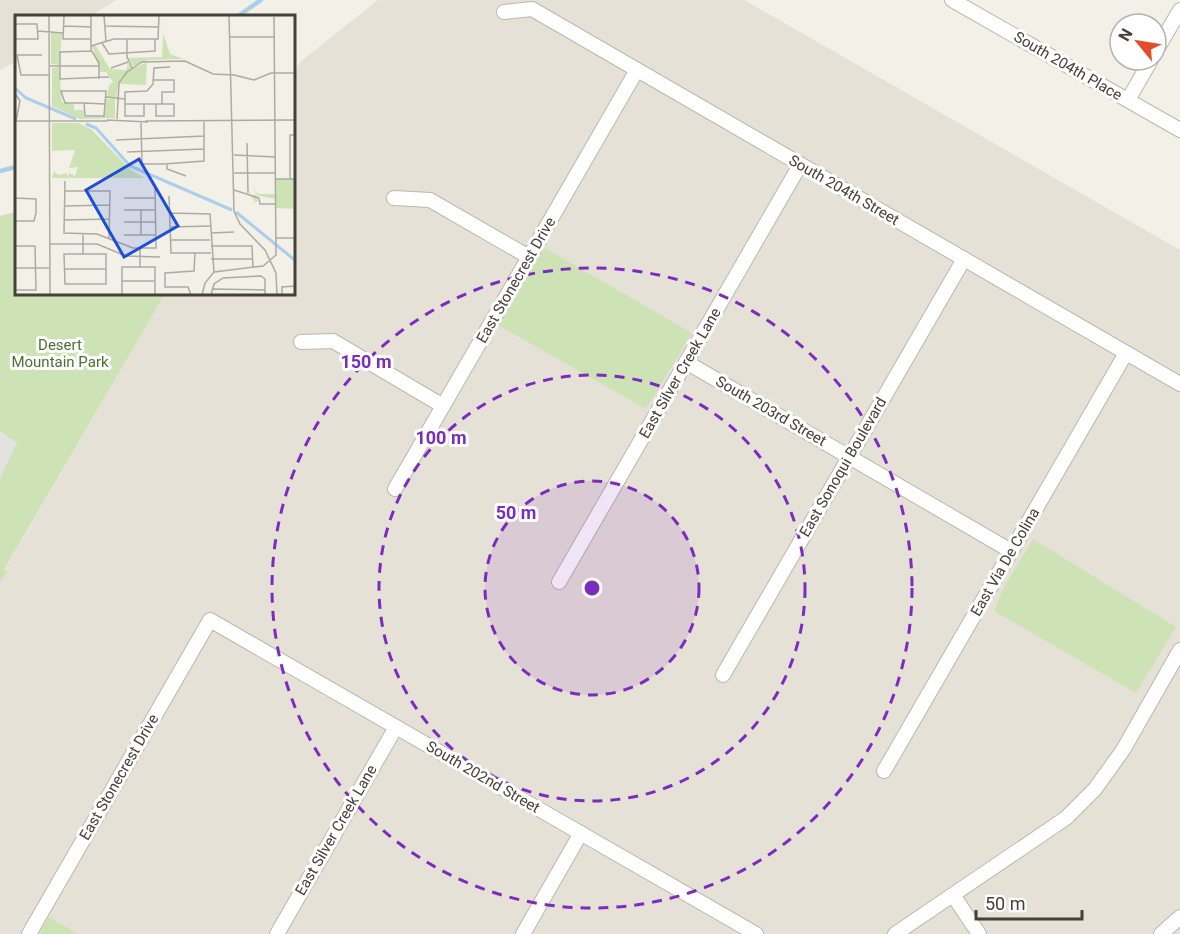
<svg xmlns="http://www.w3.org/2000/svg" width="1180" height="934" viewBox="0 0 1180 934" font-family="Roboto,sans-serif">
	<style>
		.residential { fill: #e6e1d7 }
		.green { fill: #cee3b5 }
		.parking { fill: #e4e2e0 }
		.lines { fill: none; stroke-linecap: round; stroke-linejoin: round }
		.stream { stroke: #aacfea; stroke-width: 4.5 }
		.minor-casing { stroke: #bdb7ac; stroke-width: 16 }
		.minor { stroke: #fff; stroke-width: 14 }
		.ring { fill: none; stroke: #7b2cbf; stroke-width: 3; stroke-dasharray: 10 8 }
		.labels { text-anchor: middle; stroke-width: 6; stroke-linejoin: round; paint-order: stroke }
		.street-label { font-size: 15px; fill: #454038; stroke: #fff }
		.park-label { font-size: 15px; fill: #487230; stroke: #fff }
		.inset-river { fill: none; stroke: #aacfea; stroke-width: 3 }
		.inset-road { fill: none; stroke: #adaaa2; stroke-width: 1.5 }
		.view { fill: #1d4ed8; fill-opacity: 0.15; stroke: #1d4ed8; stroke-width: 3 }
		.inset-edge { fill: none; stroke: #454038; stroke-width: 3 }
		.centre { fill: #7b2cbf; stroke: #fff; stroke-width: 3 }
		.ring-label { font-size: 18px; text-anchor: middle; font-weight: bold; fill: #7b2cbf; stroke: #fff; stroke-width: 6; stroke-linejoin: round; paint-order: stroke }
	</style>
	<rect width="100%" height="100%" fill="#f3f0e8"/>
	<!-- residential -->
	<g class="residential">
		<polygon points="0,0 116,0 91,16 16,16 16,61 0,70"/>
		<polygon points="378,0 744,0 1180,250 1180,934 0,934 0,578 165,294 294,294 294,72 300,62"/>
	</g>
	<!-- green -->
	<g class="green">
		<polygon points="16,212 16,294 165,294 4,570 7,572 0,583 0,216"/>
		<polygon points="543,247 692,333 646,409 498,325"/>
		<polygon points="1033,539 1176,627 1136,693 994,611 1004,587"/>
		<polygon points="49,917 78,934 39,934"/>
	</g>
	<!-- parking -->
	<polygon class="parking" points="0,431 17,443 0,478"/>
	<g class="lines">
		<!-- stream -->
		<g class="stream">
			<polyline points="238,16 261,0"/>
			<polyline points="0,171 16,167"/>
		</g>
		<!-- minor casing -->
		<g class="minor-casing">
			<g id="minor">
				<polyline points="952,0 1180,130"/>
				<polyline points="504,12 532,9 1180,384"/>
				<polyline points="1156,51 1180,10"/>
				<polyline points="1128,100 1151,60"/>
				<polyline points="394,198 430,200 529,257"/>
				<polyline points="301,342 333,341 443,406"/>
				<polyline points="686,362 1011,551"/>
				<polyline points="395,489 637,70"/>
				<polyline points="559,582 800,165"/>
				<polyline points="723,675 964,259"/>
				<polyline points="884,771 1126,353"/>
				<polyline points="953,895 979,934"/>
				<polyline points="29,934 210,620 756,934"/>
				<polyline points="277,934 396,727"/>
				<polyline points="523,934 581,833"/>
				<polyline points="895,934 1066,818 1095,789 1123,750 1180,650"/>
				<polyline points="1161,934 1180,917"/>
			</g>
		</g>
		<!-- minor -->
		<use href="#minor" class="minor"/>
	</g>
	<!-- distance rings -->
	<circle cx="592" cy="588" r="107" fill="#7b2cbf" fill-opacity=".12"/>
	<g class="ring">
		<circle cx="592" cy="588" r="107"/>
		<circle cx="592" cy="588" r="213"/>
		<circle cx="592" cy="588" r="320"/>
	</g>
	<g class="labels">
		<!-- street labels -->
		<g class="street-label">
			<text transform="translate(1068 66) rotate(30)" y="5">South 204th Place</text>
			<text transform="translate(844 190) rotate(30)" y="5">South 204th Street</text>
			<text transform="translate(516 280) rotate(-60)" y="5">East Stonecrest Drive</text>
			<text transform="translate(680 373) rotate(-60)" y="5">East Silver Creek Lane</text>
			<text transform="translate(771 411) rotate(30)" y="5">South 203rd Street</text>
			<text transform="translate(843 467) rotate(-60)" y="5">East Sonoqui Boulevard</text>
			<text transform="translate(1005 562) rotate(-60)" y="5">East Via De Colina</text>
			<text transform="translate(119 777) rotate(-60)" y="5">East Stonecrest Drive</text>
			<text transform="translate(483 777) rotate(30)" y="5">South 202nd Street</text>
			<text transform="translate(336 830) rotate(-60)" y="5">East Silver Creek Lane</text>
		</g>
		<!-- park labels -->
		<g class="park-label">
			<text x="60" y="350">Desert<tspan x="60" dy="17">Mountain Park</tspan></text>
		</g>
	</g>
	<!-- overview -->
	<g transform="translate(15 15)">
		<rect width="280" height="280" fill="#f3f0e8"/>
		<path d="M149 1 148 18 155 39 169 44 133 45 118 51 113 43 147 42ZM36 17 47 19 44 50 36 49ZM77 31H81L95 54 111 55 113 48 116 53 104 67 101 82H92L94 70 98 67 91 57H85ZM132 47 131 70 105 69 112 57ZM44 52 47 87 59 89V95H68L69 102 90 101 91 84H100V103L65 104 37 91V53ZM37 108H63L76 114 116 155 130 163H37L39 156 43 160 51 158 53 162 54 158 60 161 63 152 54 153 60 135 37 136ZM261 164H280V194L261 193 260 184 241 180 243 186 237 188 240 186 234 180H242L238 174 243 179H260Z" fill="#cee3b5"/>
		<path class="inset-river" d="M0 73 11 83 61 104M71 109 81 113 115 151 217 195M221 197 281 246"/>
		<path class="inset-road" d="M34 1 35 280M49 1 48 24H76M76 1V35L84 48V64M89 1 91 26M214 1 219 196 225 209 250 235 261 258 262 280M0 9H22L23 24H0M49 11 76 12M89 11 144 12M23 16 48 18M214 22H260M112 24V42L117 53M87 28 94 39 140 36V24M76 31 99 24H143L144 1M77 36 45 37V64L94 62M2 40 6 60H34M2 40H27M34 51H83M96 53 113 47M219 60 239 65 256 58H281M138 65H159V77H147V89M0 78 5 86 1 106M91 82 110 84M69 88 70 101H89L91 76H46L50 88H69L90 89M110 89H159V101H141V89M129 89V101H110V77L132 76 138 69 139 53 155 52M102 104 104 68 112 57 127 47 170 46 198 59 219 60M92 105 133 107M0 106H93M130 106 279 105M126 108 127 149H149L189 146V106M101 125 189 121M232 128 233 178M112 137 189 134M219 140 261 142M152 149V154L171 161M219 158H261M261 164H281M275 164V120H281M50 166 49 218 82 219 118 233H141L140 173M219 175 244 183M49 176H95L94 223M154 181 156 238H196M0 183 21 184V198L19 206H0M109 183H141M244 183 245 189H261M49 191 95 190M109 195H141M155 198 195 199 199 257M49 205 95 204M109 207H141M155 212 195 211M68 218V239M196 218 219 217M109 220H141M126 220V195M261 223H281M155 225H195M35 229H82L111 241 145 242M0 231H20L21 275H0V280M196 231H237L238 252M125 233V252M49 239H91V269H50ZM196 244H238M107 252H140V280H107ZM0 253H34M49 254H91M107 266H140M197 274 250 275M176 280 173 272H150V258L179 256 180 238M187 280 190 268 199 257 248 251 261 240 259 2M196 280 199 269 208 263 246 261 250 264V280M267 280V272L281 271"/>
		<path class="view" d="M124 144 163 211 109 242 71 175Z"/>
		<rect width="280" height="280" class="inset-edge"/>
	</g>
	<circle cx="592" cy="588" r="9" class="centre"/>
	<g class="ring-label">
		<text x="366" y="368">150 m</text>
		<text x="441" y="444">100 m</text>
		<text x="516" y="519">50 m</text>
	</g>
	<!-- north arrow -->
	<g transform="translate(1138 42) rotate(300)"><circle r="28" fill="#ffffff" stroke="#b5b3af" stroke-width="1.5"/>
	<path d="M0-4.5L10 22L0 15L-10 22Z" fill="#e64a2c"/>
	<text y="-9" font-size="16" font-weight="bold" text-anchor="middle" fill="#454038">N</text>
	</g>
	<!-- scale -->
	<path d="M976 910v9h106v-9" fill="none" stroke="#454038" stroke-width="3"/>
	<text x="985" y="910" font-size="18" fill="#454038" stroke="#ffffff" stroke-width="4.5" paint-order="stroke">50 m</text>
</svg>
